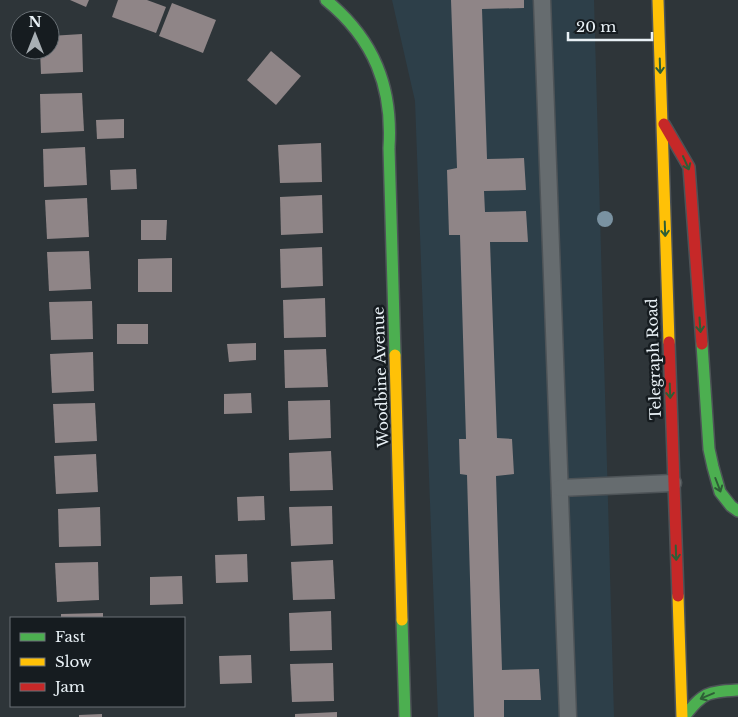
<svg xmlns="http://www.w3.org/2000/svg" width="738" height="717" viewBox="0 0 738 717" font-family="'Libre Baskerville',serif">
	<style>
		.built { fill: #2d3f49 }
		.building { fill: #8f8587 }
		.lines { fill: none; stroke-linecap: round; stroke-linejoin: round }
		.lane-casing { stroke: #4d5357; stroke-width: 19 }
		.fast-casing { stroke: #4d5357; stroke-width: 14 }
		.slow-casing { stroke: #4d5357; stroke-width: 14 }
		.jam-casing { stroke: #4d5357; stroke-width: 14 }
		.lane { stroke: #666c6f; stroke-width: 16 }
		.fast { stroke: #4caf50; stroke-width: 11 }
		.slow { stroke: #ffc107; stroke-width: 11 }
		.jam { stroke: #c62828; stroke-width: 11 }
		.tree { fill: #7a92a1 }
		.oneway { stroke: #2e5e36 }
		.labels { text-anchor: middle; stroke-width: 5; stroke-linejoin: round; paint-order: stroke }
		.street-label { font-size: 15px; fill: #e9f1f6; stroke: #161c20 }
	</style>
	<rect width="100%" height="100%" fill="#2e3539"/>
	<!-- built -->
	<polygon class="built" points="392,0 594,0 614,717 438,717 415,101"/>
	<!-- building -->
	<g class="building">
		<polygon points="70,0 89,0 86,7"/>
		<polygon points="118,0 147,0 166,7 156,33 112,17"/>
		<polygon points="451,0 524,0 524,8 482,9 487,159 524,158 526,190 484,191 485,212 526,211 528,242 490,242 497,438 512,439 514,474 496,476 502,670 539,669 541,700 504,700 504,717 474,717 467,475 460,474 459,439 466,439 460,235 449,235 447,170 457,168"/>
		<polygon points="172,3 216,20 203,53 159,36"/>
		<polygon points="82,34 83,72 41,74 40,50 50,50 50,36"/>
		<polygon points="271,51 301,76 276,105 247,80"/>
		<polygon points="82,93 84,131 41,133 40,94"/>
		<polygon points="124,119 124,138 97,139 96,120"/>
		<polygon points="321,143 322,182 280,183 278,145"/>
		<polygon points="85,147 87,185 44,187 43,149"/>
		<polygon points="136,169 137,189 111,190 110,170"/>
		<polygon points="322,195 323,233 281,235 280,197"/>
		<polygon points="87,198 89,237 47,239 45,200"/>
		<polygon points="141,220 167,220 166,240 141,240"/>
		<polygon points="322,247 323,286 281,288 280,249"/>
		<polygon points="89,251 91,289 49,291 47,252"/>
		<polygon points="172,258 172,292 138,292 138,259"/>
		<polygon points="325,298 326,337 284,338 283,300"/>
		<polygon points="92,301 93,339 51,340 49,302"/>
		<rect x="117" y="324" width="31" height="20"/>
		<polygon points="256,343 256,360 229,362 227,344"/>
		<polygon points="326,349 328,387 285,388 284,350"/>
		<polygon points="93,352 94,391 52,393 50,354"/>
		<polygon points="251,393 252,413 224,414 224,394"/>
		<polygon points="330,400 331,438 289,440 288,401"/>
		<polygon points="95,403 97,441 55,443 53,404"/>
		<polygon points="331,451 333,490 290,491 289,453"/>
		<polygon points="96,454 98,492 56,494 54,456"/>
		<polygon points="264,496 265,520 238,521 237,497"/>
		<polygon points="332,506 333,544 291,546 289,507"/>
		<polygon points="100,507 101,546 59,547 58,509"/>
		<polygon points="247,554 248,582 216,583 215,555"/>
		<polygon points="333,560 335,599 293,600 291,562"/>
		<polygon points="98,562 99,600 57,602 55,563"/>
		<polygon points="182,576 183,604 150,605 150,577"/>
		<polygon points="331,611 332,650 290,651 289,613"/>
		<polygon points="103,613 103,618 61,618 61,614"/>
		<polygon points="251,655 252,683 220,684 219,656"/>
		<polygon points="333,663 334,701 292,702 290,664"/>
		<polygon points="337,712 337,717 295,717 295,714"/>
		<polygon points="102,714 102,717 79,717 79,715"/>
	</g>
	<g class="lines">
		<!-- lane casing -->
		<g class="lane-casing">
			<g id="lane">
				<polyline points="542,0 568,717"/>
				<polyline points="560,488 673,483"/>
			</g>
		</g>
		<!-- fast casing -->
		<g class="fast-casing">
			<g id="fast">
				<path d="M326 0C374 39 393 87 389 148L395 355"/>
				<polyline points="702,344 709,449 713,467 720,492 731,506 738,511"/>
				<polyline points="402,620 405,717"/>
				<path d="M684 717C703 692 707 692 738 690"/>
			</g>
		</g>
		<!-- slow casing -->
		<g class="slow-casing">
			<g id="slow">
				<polyline points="658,0 669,342"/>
				<polyline points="395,355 402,620"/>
				<polyline points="678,596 682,717"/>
			</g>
		</g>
		<!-- jam casing -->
		<g class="jam-casing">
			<g id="jam">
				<polyline points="664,124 689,167 702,344"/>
				<polyline points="669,342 678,596"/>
			</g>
		</g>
		<!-- lane -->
		<use href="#lane" class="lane"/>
		<!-- fast -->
		<use href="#fast" class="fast"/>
		<!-- slow -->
		<use href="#slow" class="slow"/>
		<!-- jam -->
		<use href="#jam" class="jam"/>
	</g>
	<!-- trees -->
	<circle class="tree" cx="605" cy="219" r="8"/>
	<!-- one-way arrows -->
	<defs><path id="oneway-shaft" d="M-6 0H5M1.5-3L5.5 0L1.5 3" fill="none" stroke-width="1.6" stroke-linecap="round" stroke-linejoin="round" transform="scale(1.25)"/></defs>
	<g class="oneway">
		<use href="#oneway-shaft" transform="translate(660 66) rotate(88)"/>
		<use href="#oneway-shaft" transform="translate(686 163) rotate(66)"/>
		<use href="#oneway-shaft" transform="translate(665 229) rotate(88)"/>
		<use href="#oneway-shaft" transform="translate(700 325) rotate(86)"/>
		<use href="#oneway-shaft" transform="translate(670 391) rotate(88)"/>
		<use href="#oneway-shaft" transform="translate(718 485) rotate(69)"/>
		<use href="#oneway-shaft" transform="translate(676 553) rotate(88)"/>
		<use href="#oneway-shaft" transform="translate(707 696) rotate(157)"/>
	</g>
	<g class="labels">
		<!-- street labels -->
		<g class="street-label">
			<text transform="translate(654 359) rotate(-92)" y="5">Telegraph Road</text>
			<text transform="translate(381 377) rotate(-92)" y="5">Woodbine Avenue</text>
		</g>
	</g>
	<!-- legend -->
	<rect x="10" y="617" width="175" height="90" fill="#161c20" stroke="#6a7176"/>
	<rect x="20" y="633" width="25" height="8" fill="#4caf50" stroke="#6a7176"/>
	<text x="55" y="642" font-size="15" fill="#e9f1f6">Fast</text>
	<rect x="20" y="658" width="25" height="8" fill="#ffc107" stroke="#6a7176"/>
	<text x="55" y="667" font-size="15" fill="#e9f1f6">Slow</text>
	<rect x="20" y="683" width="25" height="8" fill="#c62828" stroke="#6a7176"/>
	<text x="55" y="692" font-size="15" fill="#e9f1f6">Jam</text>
	<!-- north arrow -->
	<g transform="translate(35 35)"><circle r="24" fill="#161c20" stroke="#6a7176"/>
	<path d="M0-4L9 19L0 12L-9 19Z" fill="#a8afb4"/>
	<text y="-8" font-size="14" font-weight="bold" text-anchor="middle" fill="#e9f1f6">N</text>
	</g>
	<!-- scale -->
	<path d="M568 32v8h84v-8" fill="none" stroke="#e9f1f6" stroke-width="2.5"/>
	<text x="576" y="32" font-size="15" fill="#e9f1f6" stroke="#161c20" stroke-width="4" paint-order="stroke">20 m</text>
</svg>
